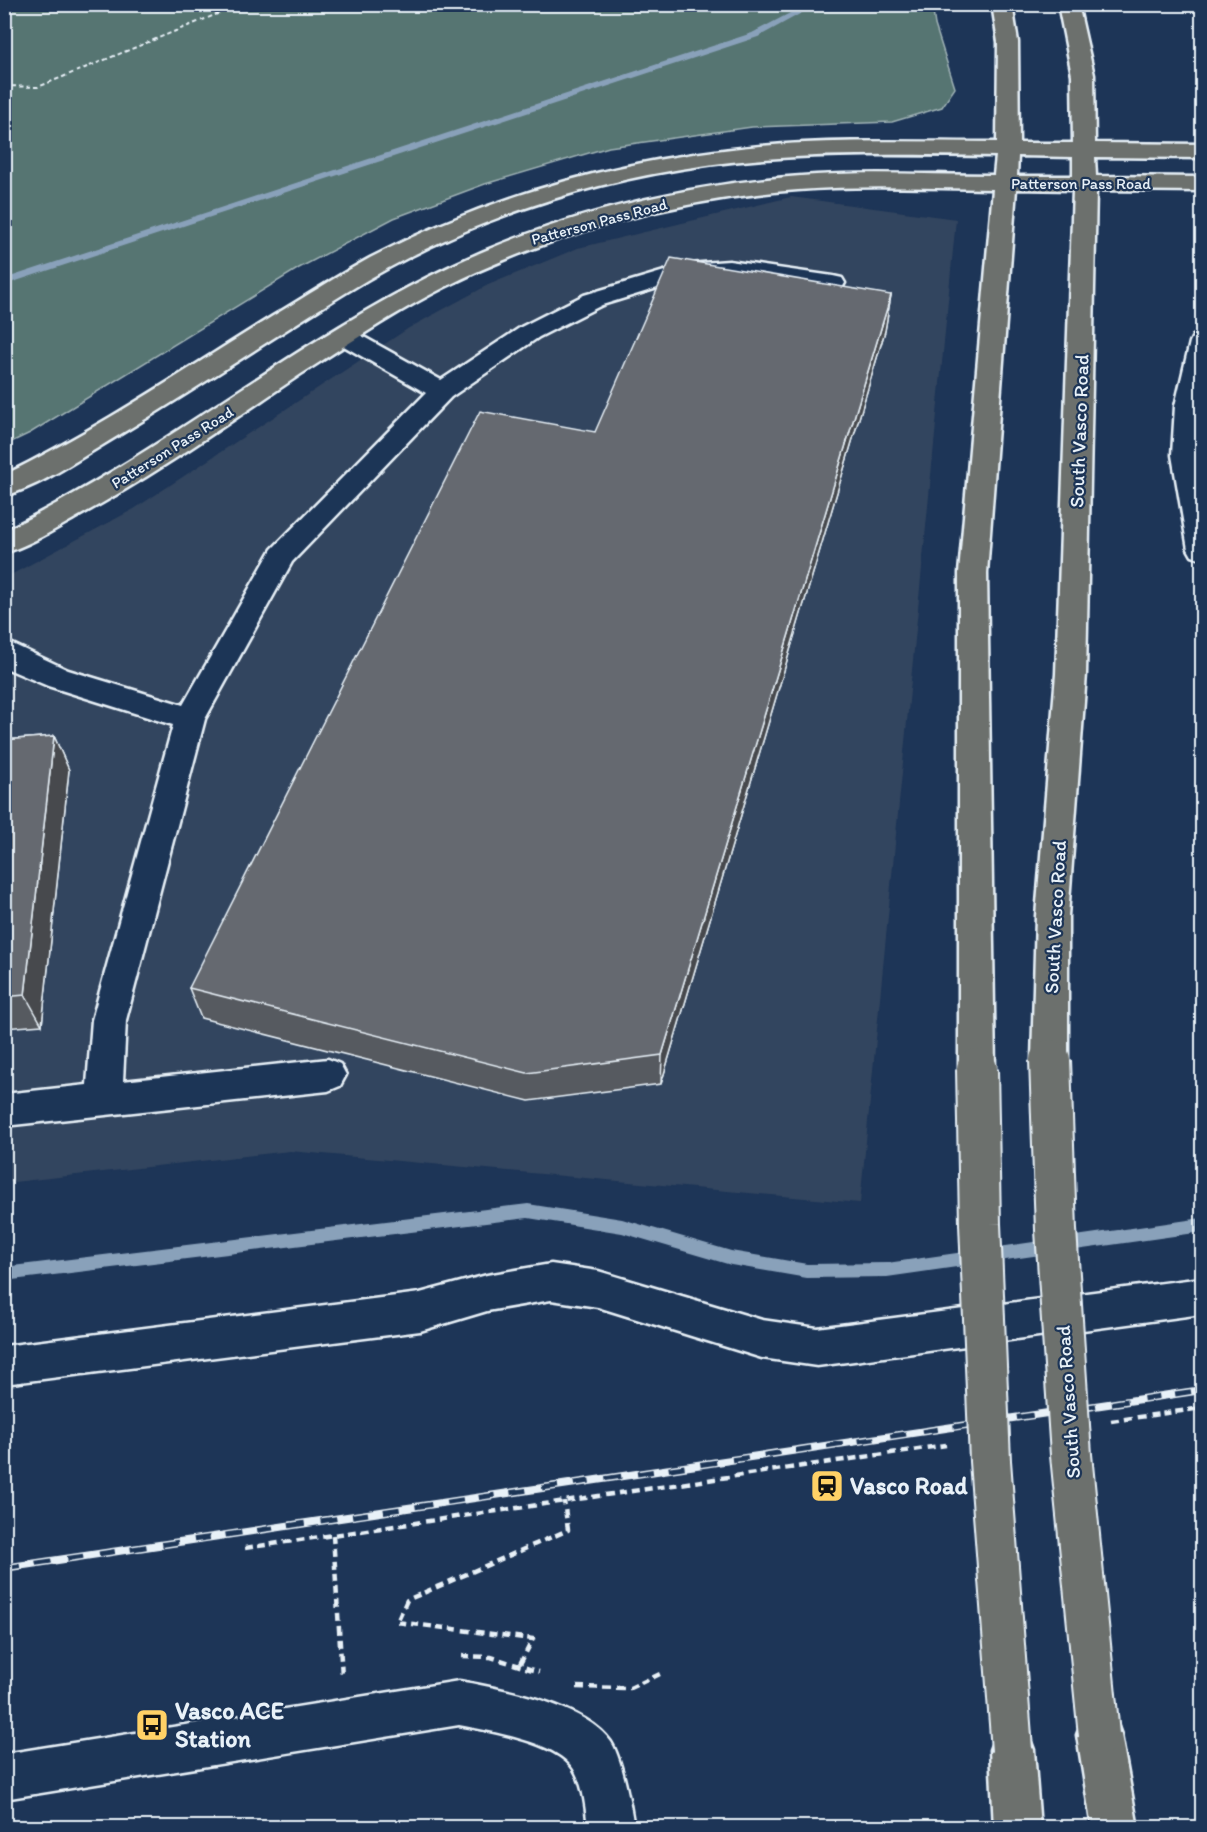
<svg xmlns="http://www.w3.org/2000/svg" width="1207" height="1832" viewBox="0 0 1207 1832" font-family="Itim,sans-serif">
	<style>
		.built { fill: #33455e }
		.green { fill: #567472; stroke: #9fb2b5; stroke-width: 1.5 }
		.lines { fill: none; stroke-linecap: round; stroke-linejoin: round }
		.stream { fill: #89a1ba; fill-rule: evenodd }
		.minor-casing { stroke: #e8f1f8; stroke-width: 5 }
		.major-casing { stroke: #e8f1f8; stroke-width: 5 }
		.path-far1 { stroke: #e8f1f8; stroke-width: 2; stroke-dasharray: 4.5 3; stroke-linecap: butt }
		.path { stroke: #e8f1f8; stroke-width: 4.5; stroke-dasharray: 8 5; stroke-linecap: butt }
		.minor { fill: #1d3557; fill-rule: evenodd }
		.major { fill: #6c706d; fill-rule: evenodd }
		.rail-casing { stroke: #e8f1f8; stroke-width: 8 }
		.rail { stroke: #1d3557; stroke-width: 5; stroke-dasharray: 16; stroke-linecap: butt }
		.major-bridge-casing { stroke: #e8f1f8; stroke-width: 44; stroke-linecap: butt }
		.major-bridge { stroke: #6c706d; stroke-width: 40 }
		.wall { fill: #575a60; stroke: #e8f1f8; stroke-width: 1.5 }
		.shaded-wall { fill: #474a4e; stroke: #e8f1f8; stroke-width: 1.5 }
		.building { fill: #656970; stroke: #e8f1f8; stroke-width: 1.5 }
		.labels { text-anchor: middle; stroke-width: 4.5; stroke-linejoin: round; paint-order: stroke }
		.far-street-label { font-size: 16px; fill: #e8f1f8; stroke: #1d3557 }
		.street-label { font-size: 20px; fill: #e8f1f8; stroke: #1d3557 }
		.near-poi-label { font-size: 24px; font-weight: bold; fill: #e8f1f8; stroke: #1d3557; text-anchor: start }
	</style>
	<rect width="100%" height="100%" fill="#1d3557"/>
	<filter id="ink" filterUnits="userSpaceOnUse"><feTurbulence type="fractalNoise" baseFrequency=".0167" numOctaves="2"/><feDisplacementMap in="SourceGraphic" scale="12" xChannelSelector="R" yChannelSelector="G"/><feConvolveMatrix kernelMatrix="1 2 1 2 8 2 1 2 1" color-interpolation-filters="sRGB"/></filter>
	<g filter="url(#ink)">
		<!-- built -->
		<polygon class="built" points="791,197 956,219 860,1203 290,1151 5,1183 5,578 134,509 409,328 488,285 578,248"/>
		<!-- green -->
		<polygon class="green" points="5,4 932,5 935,25 955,88 942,107 892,122 752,127 609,147 485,184 394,218 299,268 30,433 5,445"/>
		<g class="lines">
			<!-- stream -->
			<g class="stream">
				<polygon points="807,4 818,4 758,37 4,285 4,279 752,33"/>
				<polygon points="528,1204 622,1219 731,1251 807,1264 887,1263 1202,1218 1202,1232 887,1277 807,1278 731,1265 622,1233 528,1218 4,1281 4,1267"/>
			</g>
			<!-- minor casing -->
			<g class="minor-casing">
				<g id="minor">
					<polygon points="729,261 833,276 842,278 845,283 842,288 833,290 729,275 690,278 602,305 539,337 451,397 292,562 205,719 126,1020 123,1081 328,1059 340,1064 346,1075 340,1086 328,1091 4,1126 4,1094 87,1085 92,1020 173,725 48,686 8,669 4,666 4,640 68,670 183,705 272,549 426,393 335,341 332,336 335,331 344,328 353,331 441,380 521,327 584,295 688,264"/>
					<polygon points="1202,334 1202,398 1198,455 1202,478 1202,559 1192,556 1188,549 1172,455 1175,406 1190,342 1193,336"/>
					<polygon points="551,1264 598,1271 762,1320 817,1328 1202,1278 1202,1314 817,1366 762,1358 598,1307 551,1300 487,1311 420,1331 4,1384 4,1346 420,1293 487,1275"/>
					<path d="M459 1681C502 1689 585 1704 611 1742 622 1759 631 1807 634 1828H588C586 1810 584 1789 576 1773 563 1742 489 1731 459 1725L4 1799V1754Z"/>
				</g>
			</g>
			<!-- major casing -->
			<g class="major-casing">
				<g id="major">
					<path d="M992 4H1012L1018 42 1019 143H1073L1072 75 1058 4H1078L1094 75 1095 143 1202 144V158L1095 157 1096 176 1202 177V191L1096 190 1086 674 1068 916V1060L1062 1071 1050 1075 1038 1071 1032 1060 1036 916 1056 674 1073 190 1016 189 987 573 995 1069 989 1080 977 1085 965 1080 959 1069V573L993 189C928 188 863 185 798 190 676 199 555 232 445 287 395 312 348 344 301 374 228 423 155 475 77 517 54 530 30 545 4 553V531C146 462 269 362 407 288 531 221 676 183 816 175 875 171 935 175 994 175L996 156C919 155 842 153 764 159 619 170 471 215 347 292 267 341 190 393 109 441 77 460 41 486 4 496V475C98 429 184 371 273 316 305 297 337 276 370 258 491 195 625 158 761 146 839 139 918 142 997 142L998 42ZM1018 156 1073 157V176H1017Z"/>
					<polygon points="1099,1713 1115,1719 1121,1735 1138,1828 1092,1828 1077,1735 1083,1719"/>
					<polygon points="1012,1728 1028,1734 1034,1750 1040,1828 994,1828 990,1750 996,1734"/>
				</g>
			</g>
			<!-- path-far1 -->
			<polyline class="path-far1" points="4,86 38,87 242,4"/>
			<!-- path -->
			<g class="path">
				<polyline points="1111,1421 1202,1408"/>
				<polyline points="333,1535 342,1676"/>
				<polyline points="245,1548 946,1445"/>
				<polyline points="462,1656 491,1657 539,1672"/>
				<polyline points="520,1664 533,1639 397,1622 407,1600 568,1530 564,1501"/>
				<polyline points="577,1687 630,1688 660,1674"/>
			</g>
			<!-- minor -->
			<use href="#minor" class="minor"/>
			<!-- major -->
			<use href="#major" class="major"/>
			<!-- rail casing -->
			<g class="rail-casing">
				<polyline id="rail" points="4,1568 1202,1390"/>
			</g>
			<!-- rail -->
			<use href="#rail" class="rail"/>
			<!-- major-bridge casing -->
			<g class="major-bridge-casing">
				<g id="major-bridge">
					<polyline points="1050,1060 1056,1230 1071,1455 1099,1735"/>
					<polyline points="977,1069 980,1224 990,1461 1012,1750"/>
				</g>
			</g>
			<!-- major-bridge -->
			<use href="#major-bridge" class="major-bridge"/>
		</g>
		<!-- wall -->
		<g class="wall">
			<polygon points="891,295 885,331 661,1084 529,1101 201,1018 189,988 595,432"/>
			<polygon points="54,736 69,770 42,1025 4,1028 4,740"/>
		</g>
		<!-- shaded-wall -->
		<g class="shaded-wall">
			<polygon points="891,295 885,331 661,1084 662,1055"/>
			<polygon points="54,736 69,770 42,1025 25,995"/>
		</g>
		<!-- building -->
		<g class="building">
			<polygon points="671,258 891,295 662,1055 527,1073 189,988 480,411 595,432"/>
			<polygon points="54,736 25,995 4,997 4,740"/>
		</g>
	</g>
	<!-- icons -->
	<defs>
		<g id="station-square" transform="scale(1.725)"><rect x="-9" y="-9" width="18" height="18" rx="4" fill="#ffd166" stroke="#1d3557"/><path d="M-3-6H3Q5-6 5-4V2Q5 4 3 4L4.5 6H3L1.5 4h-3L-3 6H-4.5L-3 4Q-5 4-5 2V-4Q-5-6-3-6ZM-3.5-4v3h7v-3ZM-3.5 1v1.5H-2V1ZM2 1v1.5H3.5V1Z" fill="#111"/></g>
		<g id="bus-square" transform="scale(1.725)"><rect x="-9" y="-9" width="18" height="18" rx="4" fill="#ffd166" stroke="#1d3557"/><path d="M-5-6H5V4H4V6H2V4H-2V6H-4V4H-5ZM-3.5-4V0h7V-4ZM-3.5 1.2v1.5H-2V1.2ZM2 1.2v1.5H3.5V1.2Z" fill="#111"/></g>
	</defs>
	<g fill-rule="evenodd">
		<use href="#station-square" x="827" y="1486"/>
		<use href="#bus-square" x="152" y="1725"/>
	</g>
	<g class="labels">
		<!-- far-street labels -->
		<g class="far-street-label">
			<text x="1081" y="189">Patterson Pass Road</text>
			<text transform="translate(599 221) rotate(-15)" y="6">Patterson Pass Road</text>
			<text transform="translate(172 447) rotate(-32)" y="6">Patterson Pass Road</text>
		</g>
		<!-- street labels -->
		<g class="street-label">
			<text transform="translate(1079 431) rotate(-88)" y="7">South Vasco Road</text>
			<text transform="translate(1055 917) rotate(-87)" y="7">South Vasco Road</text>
			<text transform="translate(1068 1402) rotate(-94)" y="7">South Vasco Road</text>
		</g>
		<!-- near-poi labels -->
		<g class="near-poi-label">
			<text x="850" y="1494">Vasco Road</text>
			<text x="175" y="1719">Vasco ACE<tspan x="175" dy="28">Station</tspan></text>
		</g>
	</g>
	<!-- margin -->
	<rect width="1207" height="1832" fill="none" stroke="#1d3557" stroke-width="24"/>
	<rect x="12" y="12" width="1183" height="1808" fill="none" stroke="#e8f1f8" stroke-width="2" filter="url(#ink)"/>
</svg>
